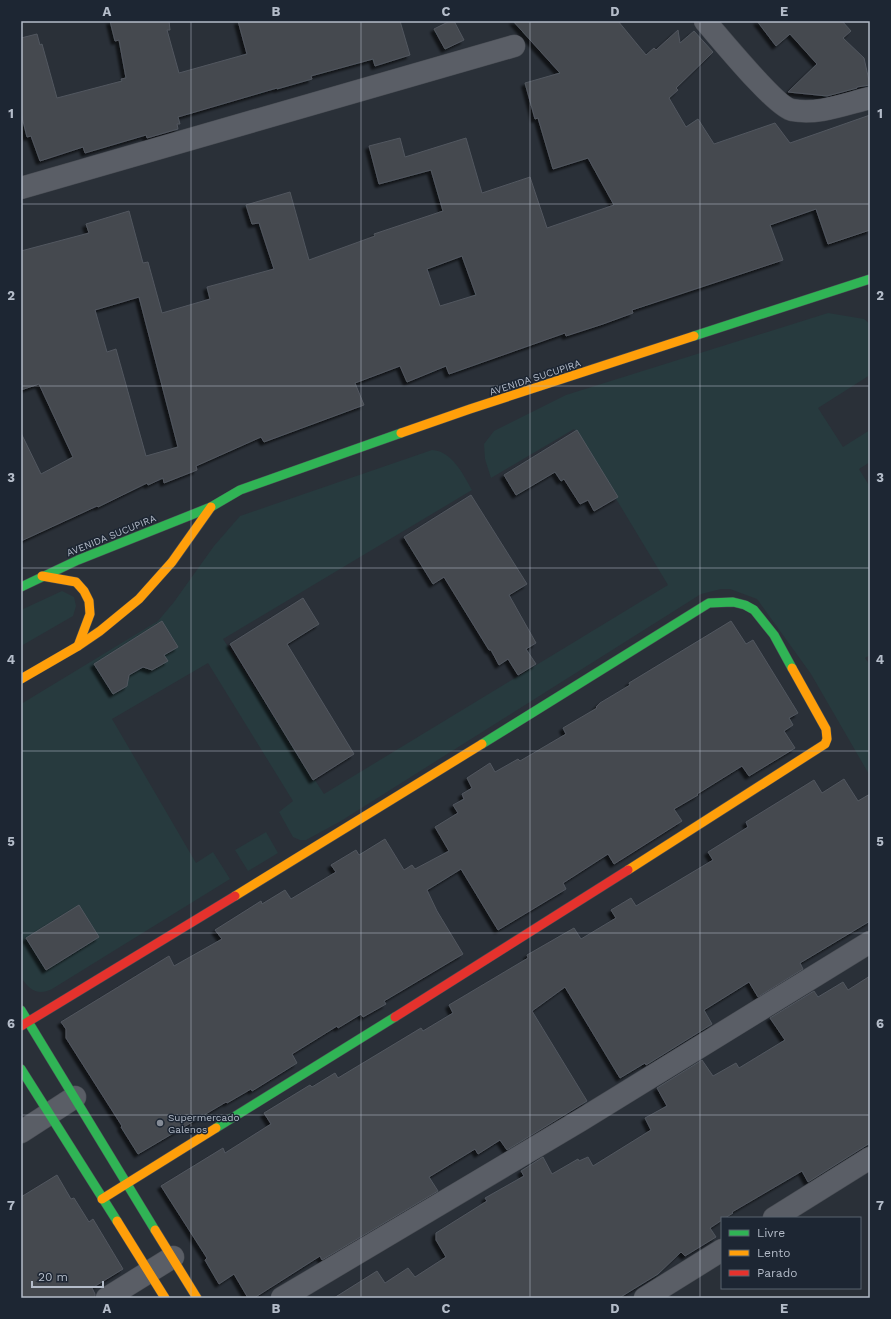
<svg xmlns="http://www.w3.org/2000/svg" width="891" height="1319" viewBox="0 0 891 1319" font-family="'Work Sans',sans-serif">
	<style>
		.green { fill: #273a3e }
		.building { fill: #444950; stroke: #52575f; fill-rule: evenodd; filter: url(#shadow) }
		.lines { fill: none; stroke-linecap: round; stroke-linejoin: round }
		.street-casing { stroke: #484c53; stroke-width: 23 }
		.fast-casing { stroke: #484c53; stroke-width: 10 }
		.slow-casing { stroke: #484c53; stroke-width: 10 }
		.jam-casing { stroke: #484c53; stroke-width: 10 }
		.street { stroke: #5a5e66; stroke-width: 22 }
		.fast { stroke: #30b455; stroke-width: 9 }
		.slow { stroke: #ff9f0a; stroke-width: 9 }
		.jam { stroke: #e5322d; stroke-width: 9 }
		.grid { fill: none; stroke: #b4bcc9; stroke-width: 1; stroke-opacity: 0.55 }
		.poi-dot { fill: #848b96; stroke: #1d2633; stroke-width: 1.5 }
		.labels { text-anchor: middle; stroke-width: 3; stroke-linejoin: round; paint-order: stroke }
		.street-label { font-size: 10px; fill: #b4bcc9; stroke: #1d2633 }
		.poi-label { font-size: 10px; fill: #b4bcc9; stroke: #1d2633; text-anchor: start }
		.neatline { fill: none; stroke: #b4bcc9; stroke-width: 1.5 }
		.grid-label { font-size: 13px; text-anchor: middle; font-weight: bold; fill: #b4bcc9 }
	</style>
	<defs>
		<filter id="shadow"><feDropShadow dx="-3.5" dy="3.5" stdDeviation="1" flood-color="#0009"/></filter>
	</defs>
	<rect width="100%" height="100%" fill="#2a3038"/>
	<!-- green -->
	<g class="green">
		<path d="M828 313 864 319 870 324V375L818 408 843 447 870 430V462L859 469 870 487V655L865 658 870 665V776L811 674 757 599 730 589H721L701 594 341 821 306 840H300L293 837 279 812 293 801 208 663 112 719 196 863 213 852 230 879 52 989C38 996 29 990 21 977V704L158 621 174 602 214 546 240 516 432 450C452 451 463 474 472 490L223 639 324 794 668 585 574 429 491 478 485 459 484 444 494 431 566 395Z"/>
		<polygon points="62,591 74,597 76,606 73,616 21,646 21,610"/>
		<polygon points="266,832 278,853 248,871 235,850"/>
	</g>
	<!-- building -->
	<g class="building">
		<polygon points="110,21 169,21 170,30 167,30 179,73 247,54 238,21 400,21 410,55 375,66 373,59 311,76 312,79 277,89 277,88 178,117 180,124 177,124 178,129 147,138 146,135 85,153 83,147 40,161 31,136 27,137 21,113 21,38 37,34 40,45 42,44 57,98 122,81 121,79 126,78 119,40 115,41"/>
		<polygon points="450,21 454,21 464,40 445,49 434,29"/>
		<path d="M513 21H618L646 55 654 48 656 50 678 30 680 43 694 31 713 52 676 88 678 90 669 98 686 127 698 119 714 144 775 123 790 143 870 115V230L828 244 816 209 770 225 783 260 632 310 633 313 603 324 566 336 565 333 449 374 446 366 407 382 400 366 355 383 364 405 264 442 261 437 196 466 197 470 164 483 163 478 148 485 147 483 98 507 97 506 21 541V433L41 474 73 457 39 384 21 390V251L89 233 86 224 129 211 143 263 148 262 162 313 210 299 207 287 274 269 259 223 252 224 246 205 290 192 309 260 375 236 374 234 443 211 431 170 379 184 369 146 400 138 405 157 466 138 482 193 530 177 547 228 614 205 588 158 553 169 538 118 535 119 525 83 560 73ZM462 256 476 295 440 306 427 269ZM139 297 178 447 146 456 116 349 107 352 95 310Z"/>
		<polygon points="757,21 842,21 851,31 843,38 864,58 870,85 857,87 857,88 827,96 788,92 817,64 790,34 776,46"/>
		<polygon points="577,430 618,497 594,511 588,500 580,504 564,479 561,481 555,472 516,495 504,475"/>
		<polygon points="471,495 527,584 509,595 536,643 526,649 536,664 518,675 508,659 499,665 491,650 489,650 444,577 433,584 404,537"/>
		<polygon points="303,598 319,624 287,644 354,754 313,780 230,644"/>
		<polygon points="162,621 178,647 164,655 168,661 152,670 143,667 129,675 127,686 113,694 94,664"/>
		<polygon points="731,621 746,644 753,640 798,713 789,718 793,725 784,731 795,748 749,776 742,766 697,794 698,795 674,809 682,821 614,864 608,854 563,883 566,889 498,930 461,869 427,890 437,911 463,954 384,1001 386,1004 363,1017 361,1014 338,1028 337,1026 292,1054 297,1063 252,1091 251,1089 227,1103 226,1102 138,1154 121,1127 122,1126 66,1038 66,1029 61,1022 169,956 174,966 222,939 215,930 261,901 262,904 285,890 291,899 336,872 331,865 356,850 359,855 385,839 404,870 412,865 415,869 449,851 435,827 458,813 453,805 464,799 462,794 472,788 467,778 490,763 495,772 518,759 520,761 566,734 563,728 597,708 596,707 600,703 630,685 629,683"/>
		<polygon points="844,779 858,801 870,794 870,921 800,963 803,969 758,997 749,982 704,1010 712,1024 646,1065 645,1063 620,1078 565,987 532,1011 587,1101 507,1150 500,1140 478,1154 475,1149 429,1177 438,1191 322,1260 320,1256 254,1298 248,1298 234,1274 219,1284 205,1260 207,1258 161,1186 223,1148 225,1153 271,1124 264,1113 310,1085 312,1087 335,1073 338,1078 421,1028 423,1031 453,1013 449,1005 528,958 527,955 574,928 581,939 616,918 611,910 631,898 636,906 713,860 708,852 748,827 746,822 814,780 822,793"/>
		<polygon points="79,905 99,937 46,970 26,938"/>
		<polygon points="870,976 870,1143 808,1182 802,1171 732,1212 733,1213 725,1218 722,1218 722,1220 710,1228 716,1237 685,1256 681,1252 658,1274 619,1298 334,1298 377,1271 385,1283 408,1268 415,1277 446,1257 436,1240 436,1233 487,1201 485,1198 524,1176 521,1171 543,1157 552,1174 578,1159 579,1161 588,1157 593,1166 651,1130 645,1118 667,1106 657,1088 702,1060 713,1076 736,1063 739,1068 785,1040 770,1018 814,991 818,997 843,982 848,990"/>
		<polygon points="57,1175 71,1199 74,1198 89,1222 93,1219 123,1269 92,1288 95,1294 95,1298 21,1298 21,1197"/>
	</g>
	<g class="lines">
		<!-- street casing -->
		<g class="street-casing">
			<g id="street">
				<path d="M705 21C719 37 776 107 792 110 818 115 845 104 870 98"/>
				<polyline points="21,188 514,46"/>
				<polyline points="21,1132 75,1097"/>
				<polyline points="774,1218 870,1158"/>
				<polyline points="107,1298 173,1257"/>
				<polyline points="282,1298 581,1120 870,942"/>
				<polyline points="645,1298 722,1250"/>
			</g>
		</g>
		<!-- fast casing -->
		<g class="fast-casing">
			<g id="fast">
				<polyline points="694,336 870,279"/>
				<polyline points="21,587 78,560 211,507 240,490 401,433"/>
				<polyline points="482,744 709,603 733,602 745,605 754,610 774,635 792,668"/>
				<polyline points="21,1010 155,1230"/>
				<polyline points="21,1069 117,1221"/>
				<polyline points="216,1128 395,1017"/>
			</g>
		</g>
		<!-- slow casing -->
		<g class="slow-casing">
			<g id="slow">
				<polyline points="401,433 470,409 694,336"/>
				<polyline points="42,576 76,582 84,591 89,601 90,614 78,646"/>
				<polyline points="21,679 78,646 100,631 139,599 172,562 211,507"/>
				<polyline points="628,870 825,744 827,739 826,729 792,668"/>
				<polyline points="235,896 482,744"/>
				<polyline points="102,1199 216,1128"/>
				<polyline points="117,1221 165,1298"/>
				<polyline points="155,1230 197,1298"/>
			</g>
		</g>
		<!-- jam casing -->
		<g class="jam-casing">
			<g id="jam">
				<polyline points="395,1017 628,870"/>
				<polyline points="21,1026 235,896"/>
			</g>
		</g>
		<!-- street -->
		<use href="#street" class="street"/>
		<!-- fast -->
		<use href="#fast" class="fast"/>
		<!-- slow -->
		<use href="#slow" class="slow"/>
		<!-- jam -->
		<use href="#jam" class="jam"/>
	</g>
	<!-- grid -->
	<path class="grid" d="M191 21V1298M361 21V1298M530 21V1298M700 21V1298M21 204H870M21 386H870M21 568H870M21 751H870M21 933H870M21 1115H870"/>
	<!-- markers -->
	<circle class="poi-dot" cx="160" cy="1123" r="4"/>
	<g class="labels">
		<!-- street labels -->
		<g class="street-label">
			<text transform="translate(535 377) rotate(-18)" y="4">AVENIDA SUCUPIRA</text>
			<text transform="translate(111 535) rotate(-22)" y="4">AVENIDA SUCUPIRA</text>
		</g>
		<!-- poi labels -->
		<g class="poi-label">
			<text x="168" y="1121">Supermercado<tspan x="168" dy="12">Galenos</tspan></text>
		</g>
	</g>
	<!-- border -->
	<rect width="891" height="1319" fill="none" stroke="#1d2633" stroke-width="44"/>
	<!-- legend -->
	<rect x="721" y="1217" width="140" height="72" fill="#1d2633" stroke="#59626f"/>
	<rect x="729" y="1230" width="20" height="6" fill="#30b455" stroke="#59626f"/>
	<text x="757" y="1237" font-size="12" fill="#b4bcc9">Livre</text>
	<rect x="729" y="1250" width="20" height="6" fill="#ff9f0a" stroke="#59626f"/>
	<text x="757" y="1257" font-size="12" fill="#b4bcc9">Lento</text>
	<rect x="729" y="1270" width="20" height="6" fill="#e5322d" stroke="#59626f"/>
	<text x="757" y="1277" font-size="12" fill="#b4bcc9">Parado</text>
	<!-- scale -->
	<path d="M32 1281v6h71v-6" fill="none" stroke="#b4bcc9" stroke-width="2"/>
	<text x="38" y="1281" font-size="12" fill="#b4bcc9" stroke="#1d2633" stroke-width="3" paint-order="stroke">20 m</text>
	<rect x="22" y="22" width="847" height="1275" class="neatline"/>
	<g class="grid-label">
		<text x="107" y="16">A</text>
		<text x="276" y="16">B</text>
		<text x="446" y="16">C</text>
		<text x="615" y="16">D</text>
		<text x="784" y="16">E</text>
		<text x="11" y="118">1</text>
		<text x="880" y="118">1</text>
		<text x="11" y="300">2</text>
		<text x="880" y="300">2</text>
		<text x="11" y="482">3</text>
		<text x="880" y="482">3</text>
		<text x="11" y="664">4</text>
		<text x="880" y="664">4</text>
		<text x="11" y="846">5</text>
		<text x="880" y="846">5</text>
		<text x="11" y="1028">6</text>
		<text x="880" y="1028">6</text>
		<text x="11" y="1210">7</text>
		<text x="880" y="1210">7</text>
		<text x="107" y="1313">A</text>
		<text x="276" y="1313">B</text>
		<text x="446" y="1313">C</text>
		<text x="615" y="1313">D</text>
		<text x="784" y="1313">E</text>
	</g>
</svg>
